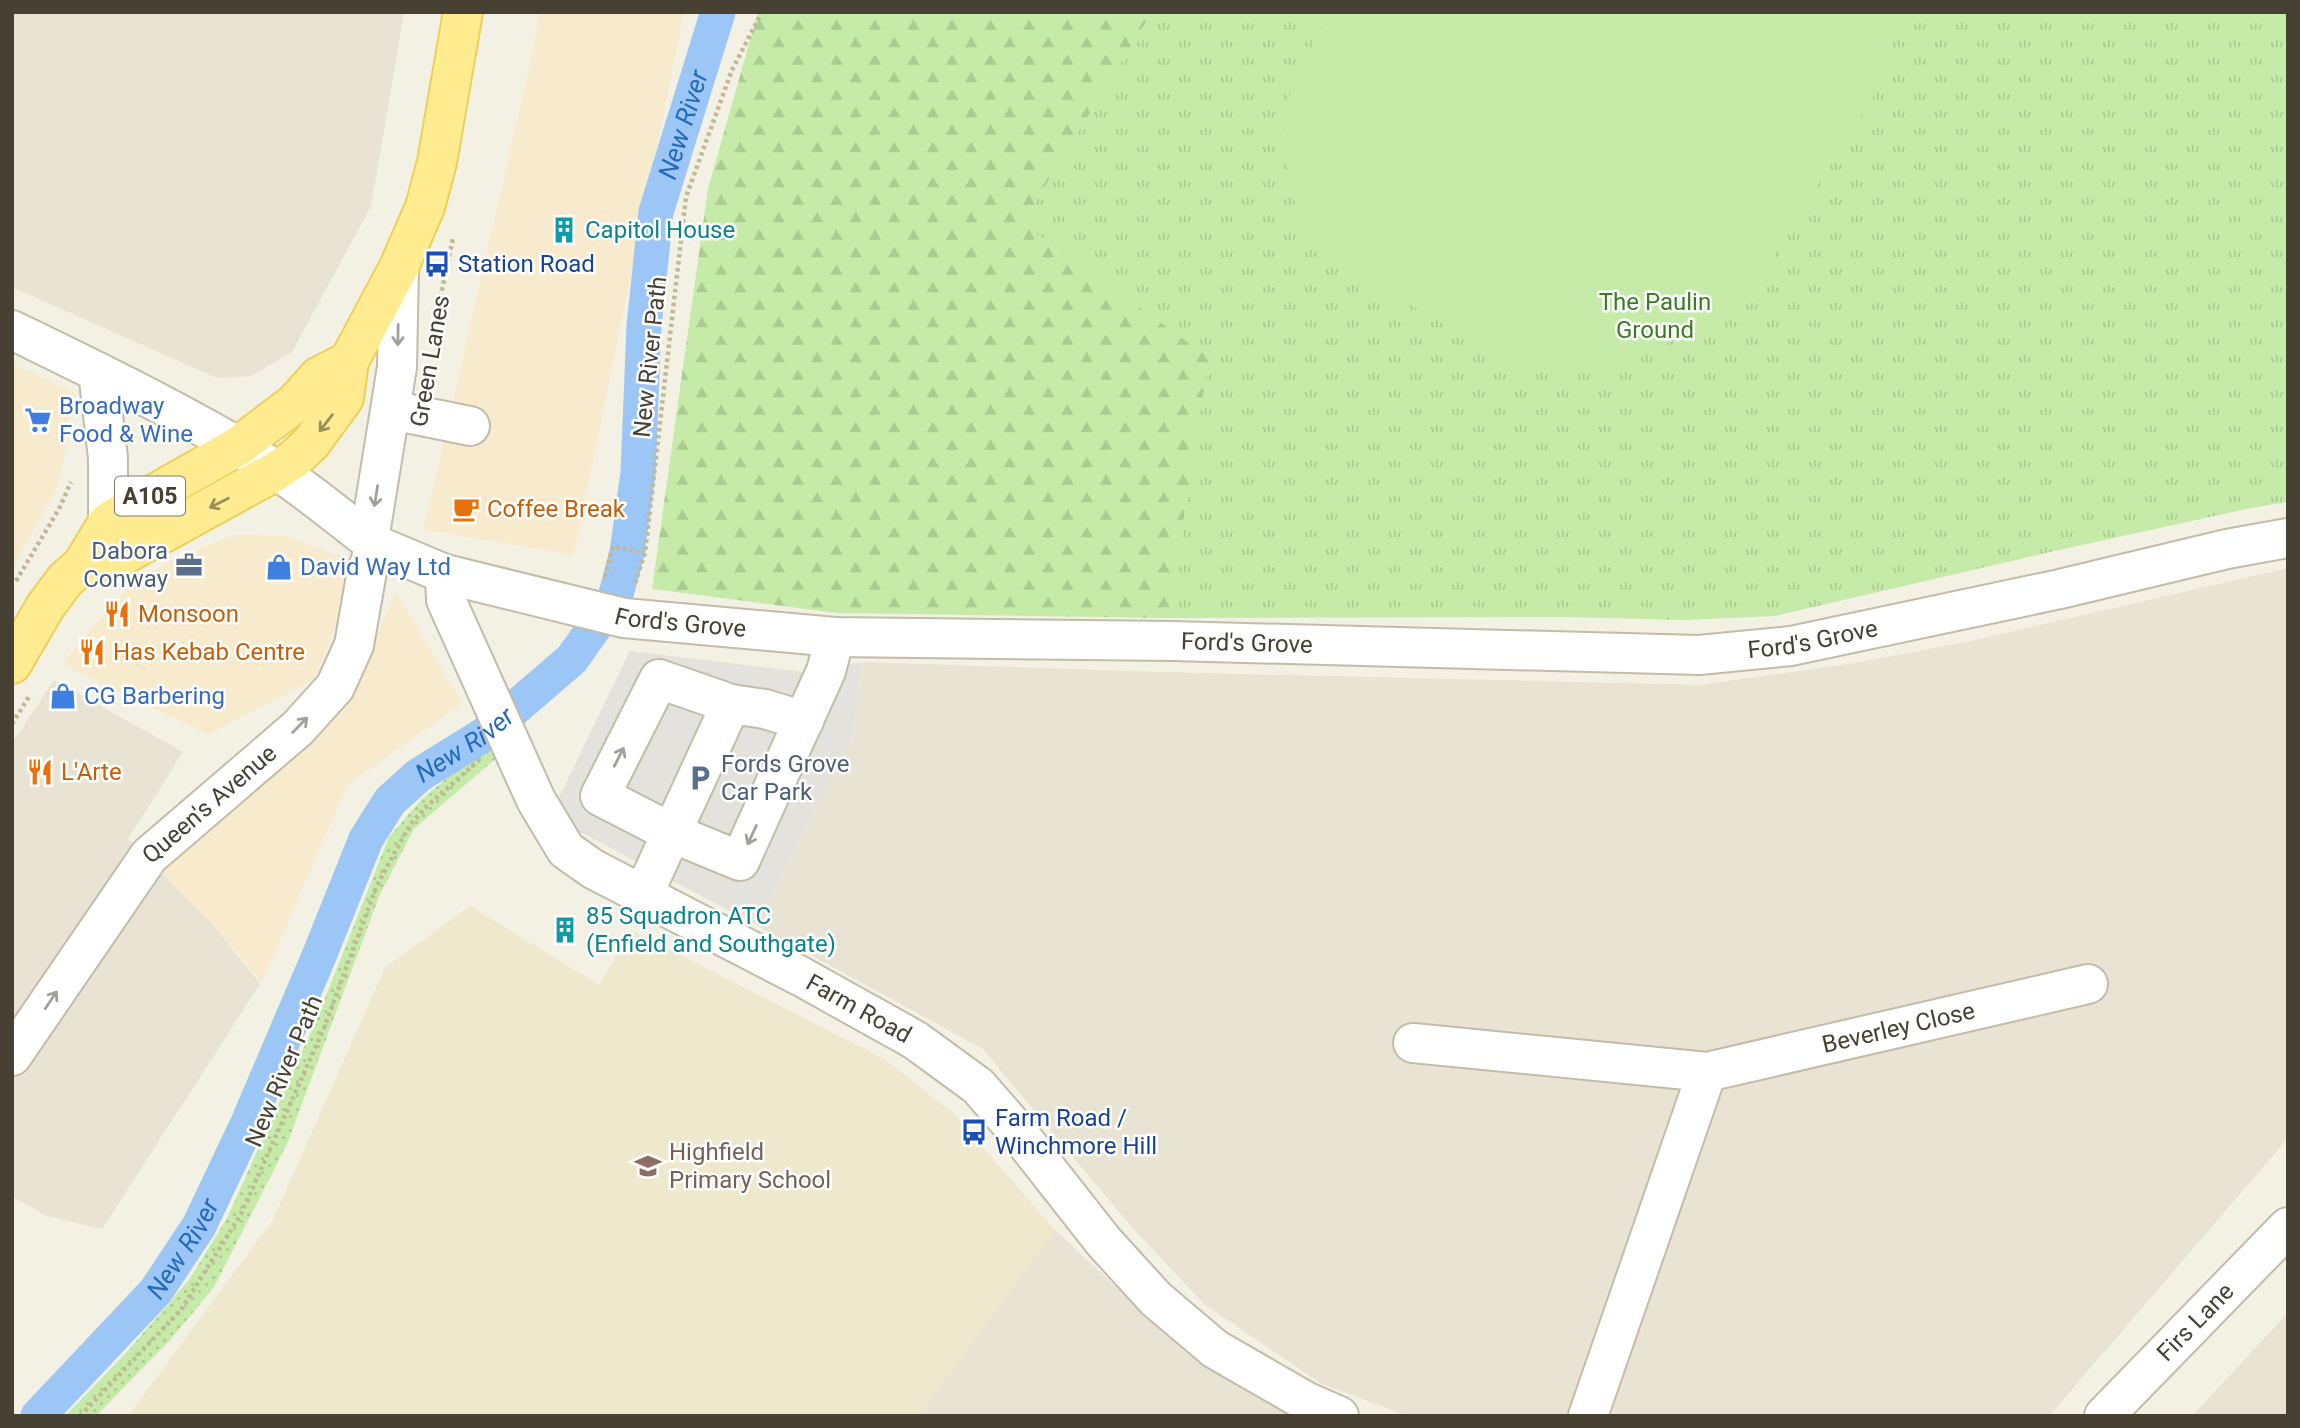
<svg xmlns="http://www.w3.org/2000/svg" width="2300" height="1428" viewBox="0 0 2300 1428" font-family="Roboto,sans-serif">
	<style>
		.residential { fill: #e8e3d2 }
		.commercial { fill: #f7eacd }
		.education { fill: #eee8cd }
		.grass { fill: url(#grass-dots) }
		.forest { fill: url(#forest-firs) }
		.park { fill: url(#park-tufts) }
		.pitch { fill: #c6eba9 }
		.parking { fill: #e4e2dd }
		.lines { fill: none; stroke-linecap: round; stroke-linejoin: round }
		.canal { stroke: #9bc6f5; stroke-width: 35 }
		.minor-casing { stroke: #c2bca9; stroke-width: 42 }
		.major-casing { stroke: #ecd059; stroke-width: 42 }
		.path { stroke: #c2b896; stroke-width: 4.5; stroke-dasharray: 3.5 3.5; stroke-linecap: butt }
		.minor { stroke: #fff; stroke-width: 38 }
		.major { stroke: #ffec91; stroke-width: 38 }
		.oneway { stroke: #a2a099 }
		.oneway2 { stroke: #998e5d }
		.labels { text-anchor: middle; stroke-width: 5; stroke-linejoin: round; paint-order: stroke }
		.shield { fill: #fff; stroke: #7e7a70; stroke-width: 2 }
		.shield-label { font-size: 23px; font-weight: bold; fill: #464133 }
		.culture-label { font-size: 24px; fill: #0d838f; stroke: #fff; text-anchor: start }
		.transit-label { font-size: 24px; fill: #164399; stroke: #fff; text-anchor: start }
		.park-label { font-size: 24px; fill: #3a7c23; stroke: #fff }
		.street-label { font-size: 24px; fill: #464133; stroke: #fff }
		.shop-label { font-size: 24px; fill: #366cbe; stroke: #fff; text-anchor: start }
		.food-label { font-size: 24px; fill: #c56008; stroke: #fff; text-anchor: start }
		.service-label { font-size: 24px; fill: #4e5e75; stroke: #fff; text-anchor: end }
		.education-label { font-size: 24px; fill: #785e54; stroke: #fff; text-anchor: start }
		.water-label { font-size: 26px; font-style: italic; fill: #256ab9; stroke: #fff }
	</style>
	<defs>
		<pattern id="grass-dots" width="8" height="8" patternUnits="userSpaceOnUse" patternTransform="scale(1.75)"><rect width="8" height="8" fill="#c6eba9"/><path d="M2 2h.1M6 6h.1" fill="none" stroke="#abcb92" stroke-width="1.8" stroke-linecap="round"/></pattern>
		<pattern id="forest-firs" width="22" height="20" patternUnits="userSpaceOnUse" patternTransform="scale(1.75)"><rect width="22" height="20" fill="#c6eba9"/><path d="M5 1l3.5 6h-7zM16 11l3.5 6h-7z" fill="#abcb92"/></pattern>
		<pattern id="park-tufts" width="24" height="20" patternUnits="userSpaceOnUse" patternTransform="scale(1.75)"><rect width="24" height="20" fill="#c6eba9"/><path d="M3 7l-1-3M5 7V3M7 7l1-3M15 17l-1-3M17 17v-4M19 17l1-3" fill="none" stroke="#abcb92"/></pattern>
	</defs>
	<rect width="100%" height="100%" fill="#f3f0e4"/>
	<!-- residential -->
	<g class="residential">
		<polygon points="12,12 404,12 371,206 292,352 251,376 217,378 12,287"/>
		<polygon points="2288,568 2288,1138 2049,1416 1408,1416 1322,1384 1204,1304 1131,1226 983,1049 756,925 851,740 863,662 1159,672 1700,685 1855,663 1967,642"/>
		<polygon points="54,680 183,752 128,839 210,921 260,984 102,1229 47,1216 12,1196 12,743"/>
		<polygon points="1055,1230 1187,1354 1290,1416 918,1416"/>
		<polygon points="2288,1313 2288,1416 2192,1416"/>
	</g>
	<!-- commercial -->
	<g class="commercial">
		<polygon points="539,12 684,12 574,555 424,529 532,56"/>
		<polygon points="12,363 76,394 70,412 66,449 57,487 12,570"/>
		<polygon points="235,535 285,536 361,563 314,679 208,734 62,664 129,585 145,577 171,560"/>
		<polygon points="396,592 462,703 347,785 262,982 210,921 162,873 347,704"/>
	</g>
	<!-- education -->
	<polygon class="education" points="470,906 599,985 631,930 886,1060 953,1113 1055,1230 918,1416 128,1416 273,1220 385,968"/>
	<!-- grass -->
	<polygon class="grass" points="491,741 501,754 414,829 380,894 287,1144 214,1287 172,1338 96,1416 65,1416 125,1354 189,1280 227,1218 316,1021 389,837 422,799"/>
	<!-- forest -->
	<polygon class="forest" points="758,12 1152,12 1022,224 1210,357 1168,618 836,613 652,589 708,189"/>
	<!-- park -->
	<polygon class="park" points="1152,12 2288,12 2288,502 2251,508 2050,552 1775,616 1685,620 1567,617 1168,618 1209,357 1022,224"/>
	<!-- pitch -->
	<path class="pitch" d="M1335 12H1880L1885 36V62L1881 83 1766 270 1739 298 1698 327 1658 348 1618 365 1583 373H1550L1511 363 1343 266C1335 259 1325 253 1318 245 1284 203 1274 126 1296 76 1306 54 1322 33 1335 12Z"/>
	<!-- parking -->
	<polygon class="parking" points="630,651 803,672 863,662 851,740 756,925 550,816"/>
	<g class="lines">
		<!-- canal -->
		<path class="canal" id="s1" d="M38 1416 156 1291 199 1226 247 1125 319 956 366 839 390 801 419 775 485 734 572 659 615 598 627 553 638 473 644 326 656 212 718 12"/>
		<!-- minor casing -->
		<g class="minor-casing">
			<g id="minor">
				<path id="s2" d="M12 330C100 373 190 416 273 468 309 491 342 520 376 545L445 574 624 618 835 637 1172 641 1699 655 1791 646 2060 589 2227 549 2288 538"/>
				<polyline points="98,372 108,458 108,522"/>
				<polyline points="391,410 470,426"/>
				<polyline points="369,540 397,367 399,267"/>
				<path id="s3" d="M445 574 446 600 536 800 566 850 593 869 802 977 915 1040 978 1086 1012 1125 1104 1242 1156 1299 1215 1349 1307 1402 1339 1416"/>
				<polyline points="731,704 659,679 600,796 672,833 740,861 826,671 835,637"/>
				<polyline points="643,895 731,704 765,709 804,721"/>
				<path id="s4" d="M1413 1043 1707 1072 2088 984"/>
				<path id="s5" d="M12 1056 149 856 298 728 335 687 354 645 367 571 376 545"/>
				<polyline points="1588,1416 1707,1072"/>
				<path id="s6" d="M2104 1416 2288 1227"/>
			</g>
		</g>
		<!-- major casing -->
		<g class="major-casing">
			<g id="major">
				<polyline points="82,565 125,554 276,471 294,459 311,443 344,398 349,361 399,267 425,207 437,162 463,12"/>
				<polyline points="12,664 45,607 65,580 82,565 108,522 147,498 237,447 295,403 318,377 349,361"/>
			</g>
		</g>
		<!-- path -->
		<g class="path">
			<polyline points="436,318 453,238"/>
			<polyline points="605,577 613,546 645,553"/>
			<polyline points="16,581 59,509 71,482"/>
			<polyline points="635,583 645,553 686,197 732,70 762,12"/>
			<polyline points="12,724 30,695"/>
			<polyline points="80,1416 181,1310 241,1214 324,1028 377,885 410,825 425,808 479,760"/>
		</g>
		<!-- minor -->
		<use href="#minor" class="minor"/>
		<!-- major -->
		<use href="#major" class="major"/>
	</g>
	<!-- one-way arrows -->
	<defs><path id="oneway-shaft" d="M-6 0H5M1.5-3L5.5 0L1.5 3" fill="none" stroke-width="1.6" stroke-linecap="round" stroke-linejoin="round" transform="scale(1.75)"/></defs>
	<g class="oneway">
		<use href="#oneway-shaft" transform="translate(398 335) rotate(91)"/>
		<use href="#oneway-shaft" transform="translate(376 496) rotate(99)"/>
		<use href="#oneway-shaft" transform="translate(300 725) rotate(-45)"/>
		<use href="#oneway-shaft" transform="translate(619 757) rotate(-63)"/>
		<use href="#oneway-shaft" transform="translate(752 835) rotate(115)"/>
		<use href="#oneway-shaft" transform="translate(51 1000) rotate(-56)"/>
	</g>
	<g class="oneway2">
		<use href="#oneway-shaft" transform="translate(326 423) rotate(128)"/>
		<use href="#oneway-shaft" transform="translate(219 503) rotate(153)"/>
	</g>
	<!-- icons -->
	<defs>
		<g id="building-bare" transform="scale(2.1)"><path d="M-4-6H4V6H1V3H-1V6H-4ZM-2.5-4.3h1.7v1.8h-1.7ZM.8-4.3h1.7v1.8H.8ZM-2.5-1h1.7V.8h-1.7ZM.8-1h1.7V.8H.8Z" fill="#0f9aa8" stroke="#fff" stroke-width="2.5" paint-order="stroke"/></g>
		<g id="bus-bare" transform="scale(2.1)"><path d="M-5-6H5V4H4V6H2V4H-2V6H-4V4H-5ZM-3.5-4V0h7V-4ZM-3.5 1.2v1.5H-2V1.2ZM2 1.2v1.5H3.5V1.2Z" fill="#1a4fb4" stroke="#fff" stroke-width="2.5" paint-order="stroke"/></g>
		<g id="supermarket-bare" transform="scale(2.1)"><path d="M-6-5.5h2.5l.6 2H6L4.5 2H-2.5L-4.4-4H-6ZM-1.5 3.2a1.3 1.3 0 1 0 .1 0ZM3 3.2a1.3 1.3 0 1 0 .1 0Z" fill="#3f7fe0" stroke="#fff" stroke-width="2.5" paint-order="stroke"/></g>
		<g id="cafe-bare" transform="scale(2.1)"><path d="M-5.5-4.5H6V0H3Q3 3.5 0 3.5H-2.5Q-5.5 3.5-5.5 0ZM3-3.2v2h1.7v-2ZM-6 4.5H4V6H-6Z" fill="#e8710a" stroke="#fff" stroke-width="2.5" paint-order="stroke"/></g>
		<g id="office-bare" transform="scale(2.1)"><path d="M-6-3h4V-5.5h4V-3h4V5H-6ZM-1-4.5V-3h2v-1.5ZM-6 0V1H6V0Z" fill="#5c6f8a" stroke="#fff" stroke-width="2.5" paint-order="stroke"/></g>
		<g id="shop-bare" transform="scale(2.1)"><path d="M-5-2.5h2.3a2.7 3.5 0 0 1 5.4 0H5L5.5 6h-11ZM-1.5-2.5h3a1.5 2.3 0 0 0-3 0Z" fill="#3f7fe0" stroke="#fff" stroke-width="2.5" paint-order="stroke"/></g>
		<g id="restaurant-bare" transform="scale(2.1)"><path d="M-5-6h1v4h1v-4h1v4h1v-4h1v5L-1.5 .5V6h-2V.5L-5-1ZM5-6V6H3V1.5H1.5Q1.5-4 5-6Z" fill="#e8710a" stroke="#fff" stroke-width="2.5" paint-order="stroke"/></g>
		<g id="parking-bare" transform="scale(2.1)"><path d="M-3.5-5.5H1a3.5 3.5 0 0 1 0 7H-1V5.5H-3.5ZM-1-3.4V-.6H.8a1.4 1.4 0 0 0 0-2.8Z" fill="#5c6f8a" stroke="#fff" stroke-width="2.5" paint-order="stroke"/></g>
		<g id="school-bare" transform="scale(2.1)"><path d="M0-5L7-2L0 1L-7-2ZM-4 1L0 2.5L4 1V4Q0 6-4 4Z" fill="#8d6e63" stroke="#fff" stroke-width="2.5" paint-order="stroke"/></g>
	</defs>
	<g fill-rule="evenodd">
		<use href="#building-bare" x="564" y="230"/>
		<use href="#bus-bare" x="437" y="264"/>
		<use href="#supermarket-bare" x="38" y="420"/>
		<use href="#cafe-bare" x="466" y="509"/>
		<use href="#office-bare" x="189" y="565"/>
		<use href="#shop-bare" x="279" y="567"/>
		<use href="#restaurant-bare" x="117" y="614"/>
		<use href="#restaurant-bare" x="92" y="652"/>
		<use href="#shop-bare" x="63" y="696"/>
		<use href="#restaurant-bare" x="40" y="772"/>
		<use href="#parking-bare" x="700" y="778"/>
		<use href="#building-bare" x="565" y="930"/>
		<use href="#bus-bare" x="974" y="1132"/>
		<use href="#school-bare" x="648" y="1166"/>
	</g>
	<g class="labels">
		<!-- shield labels -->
		<rect class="shield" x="115" y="476.5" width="70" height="39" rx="5"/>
		<g class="shield-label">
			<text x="150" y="504">A105</text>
		</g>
		<!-- culture labels -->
		<g class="culture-label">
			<text x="585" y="238">Capitol House</text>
			<text x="586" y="924">85 Squadron ATC<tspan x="586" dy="28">(Enfield and Southgate)</tspan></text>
		</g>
		<!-- transit labels -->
		<g class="transit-label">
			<text x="458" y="272">Station Road</text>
			<text x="995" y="1126">Farm Road /<tspan x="995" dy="28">Winchmore Hill</tspan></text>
		</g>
		<!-- park labels -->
		<g class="park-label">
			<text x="1655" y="310">The Paulin<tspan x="1655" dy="28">Ground</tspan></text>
		</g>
		<!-- street labels -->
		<g class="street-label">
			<text transform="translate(650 357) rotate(-84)" y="8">New River Path</text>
			<text transform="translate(430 361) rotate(-80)" y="8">Green Lanes</text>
			<text dy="8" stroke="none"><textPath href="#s2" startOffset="740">Ford's Grove</textPath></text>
			<text dy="8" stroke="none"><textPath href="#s2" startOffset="1874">Ford's Grove</textPath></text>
			<text dy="8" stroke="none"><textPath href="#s2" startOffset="1307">Ford's Grove</textPath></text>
			<text dy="8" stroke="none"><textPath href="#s5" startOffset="322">Queen's Avenue</textPath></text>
			<text dy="8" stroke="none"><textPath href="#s3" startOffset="637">Farm Road</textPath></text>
			<text dy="8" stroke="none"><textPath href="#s4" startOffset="492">Beverley Close</textPath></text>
			<text transform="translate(284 1071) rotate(-67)" y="8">New River Path</text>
			<text dy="8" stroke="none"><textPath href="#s6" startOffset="131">Firs Lane</textPath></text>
		</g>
		<!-- shop labels -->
		<g class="shop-label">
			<text x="59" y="414">Broadway<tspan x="59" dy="28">Food &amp; Wine</tspan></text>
			<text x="300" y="575">David Way Ltd</text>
			<text x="84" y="704">CG Barbering</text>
		</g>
		<!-- food labels -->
		<g class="food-label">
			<text x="487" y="517">Coffee Break</text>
			<text x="138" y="622">Monsoon</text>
			<text x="113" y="660">Has Kebab Centre</text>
			<text x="61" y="780">L'Arte</text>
		</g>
		<!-- service labels -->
		<g class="service-label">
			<text x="168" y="559">Dabora<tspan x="168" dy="28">Conway</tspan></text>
			<text x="721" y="772" text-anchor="start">Fords Grove<tspan x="721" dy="28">Car Park</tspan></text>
		</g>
		<!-- education labels -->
		<g class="education-label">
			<text x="669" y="1160">Highfield<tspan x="669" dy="28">Primary School</tspan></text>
		</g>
		<!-- water labels -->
		<g class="water-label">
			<text dy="9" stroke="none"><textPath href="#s1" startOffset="1503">New River</textPath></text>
			<text dy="9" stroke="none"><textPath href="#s1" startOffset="810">New River</textPath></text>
			<text dy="9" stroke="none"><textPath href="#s1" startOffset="222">New River</textPath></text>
		</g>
	</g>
	<!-- border -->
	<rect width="2300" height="1428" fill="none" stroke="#464133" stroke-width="28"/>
</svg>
